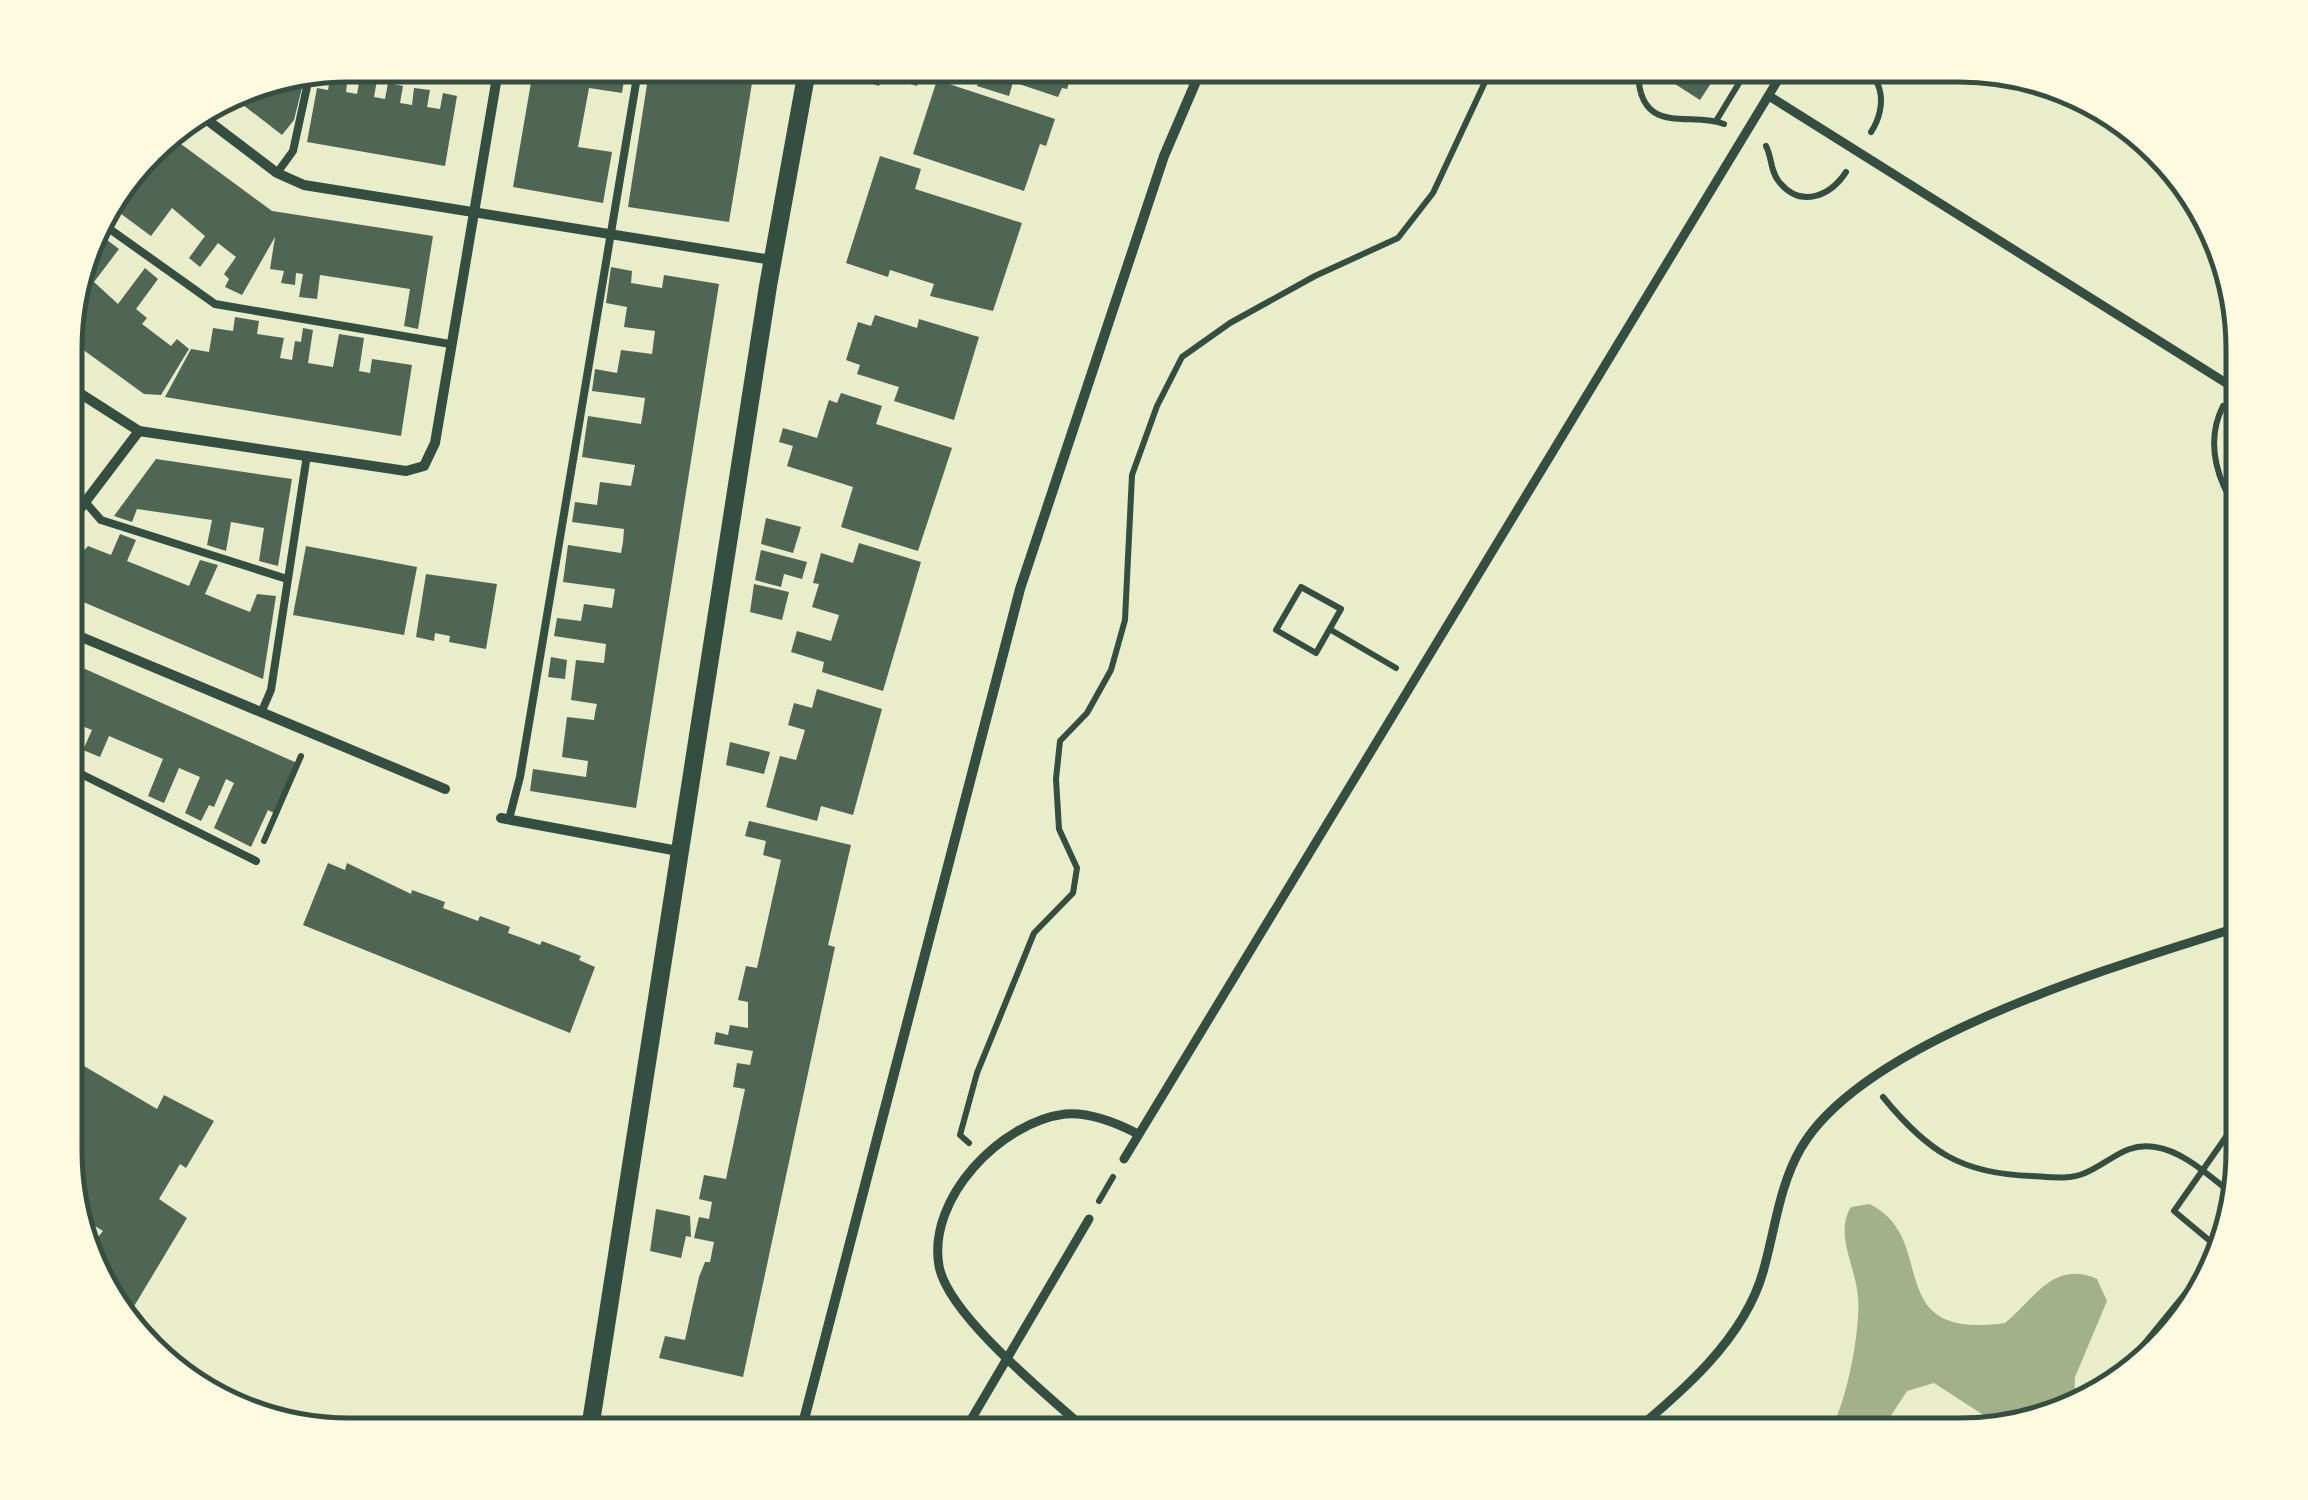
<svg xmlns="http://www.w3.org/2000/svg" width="2308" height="1500" viewBox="0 0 2308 1500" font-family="'Golos Text',sans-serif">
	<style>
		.water { fill: #a3b18a }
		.building { fill: #4f6655 }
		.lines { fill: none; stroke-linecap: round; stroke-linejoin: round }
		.path { stroke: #344e41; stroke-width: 6 }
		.service { stroke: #344e41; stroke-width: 8 }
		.pedestrian { stroke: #344e41; stroke-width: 9 }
		.minor { stroke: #344e41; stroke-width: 10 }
		.tertiary { stroke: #344e41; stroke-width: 18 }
		.rim { fill: none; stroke: #344e41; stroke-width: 5 }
	</style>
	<rect width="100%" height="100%" fill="#e9edc9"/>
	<!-- water -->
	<path class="water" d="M1869 1204C1941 1237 1878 1341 2005 1323 2036 1297 2054 1260 2097 1279L2107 1301 2075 1377 2074 1405 2002 1427 1934 1383 1907 1391 1888 1420 1890 1434H1828C1846 1408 1861 1329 1858 1297 1856 1267 1834 1234 1851 1207Z"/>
	<!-- building -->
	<g class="building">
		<polygon points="534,65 592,65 625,73 622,93 589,88 578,147 612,152 603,203 513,187"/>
		<polygon points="650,65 755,65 729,222 628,207"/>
		<polygon points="841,65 897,65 921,73 917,86 883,75 879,86 840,73"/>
		<polygon points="983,65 1075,65 1067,89 1062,88 1058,97 1013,82 1009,96 977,86"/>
		<polygon points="1670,65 1723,65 1700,100 1675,84"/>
		<polygon points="331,73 348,76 346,92 357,94 360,77 377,80 374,97 385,99 388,83 403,86 400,103 412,105 414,88 430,90 427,107 440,109 443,93 457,96 445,166 307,142 317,88 328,90"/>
		<polygon points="292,76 303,84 294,120 282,135 229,94 241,86"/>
		<polygon points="937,80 1055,119 1046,146 1040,144 1024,191 913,154"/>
		<polygon points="166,133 272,211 433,236 418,329 404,326 410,289 320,275 317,299 299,297 303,274 296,273 295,285 281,283 284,271 270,269 275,237 242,295 225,287 229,279 224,274 236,257 218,243 200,267 189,258 205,236 172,208 151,236 109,205"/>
		<polygon points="880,156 921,169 915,189 1022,223 993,311 930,296 934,284 890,270 888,277 846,263"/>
		<polygon points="95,231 119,249 94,282 118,304 145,268 158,279 136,309 147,318 142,324 171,346 177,339 189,349 161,395 144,394 67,338 67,313"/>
		<polygon points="611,267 632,271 631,283 662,288 664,275 719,284 636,808 530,791 533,769 586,777 588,761 562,757 567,717 594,720 595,713 597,704 571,700 576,660 604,663 606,644 554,636 557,618 581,621 584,604 612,608 615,589 563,582 568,545 621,553 623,542 624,529 572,522 575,502 597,505 600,482 631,486 635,465 582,457 588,416 641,424 643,412 645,398 592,391 595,369 617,373 621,350 652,354 655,331 624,327 627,307 606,303"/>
		<polygon points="875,315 917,328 919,319 979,337 954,420 894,401 899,387 857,374 860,365 846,360 858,322 871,326"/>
		<polygon points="235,317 259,321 257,334 284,338 280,358 292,360 295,341 301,342 303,328 313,330 308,363 333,367 339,334 364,338 359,371 370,373 372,359 412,365 401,436 165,397 191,349 209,352 213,328 233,331"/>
		<polygon points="841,393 882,406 876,424 952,448 918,551 841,527 853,487 787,466 793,446 779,442 783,428 817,438 829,400 837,403"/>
		<polygon points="156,459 292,479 278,566 259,561 264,528 231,522 226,551 207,545 212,520 137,509 132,522 114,516"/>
		<polygon points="766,518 801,527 793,553 761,544"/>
		<polygon points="120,534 136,540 127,561 189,586 200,560 218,565 205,594 227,603 250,612 257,594 276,596 263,679 67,595 67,570 88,546 111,555"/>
		<polygon points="859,543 921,562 883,691 822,672 824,662 791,652 797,631 831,641 839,615 812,607 819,584 813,583 821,553 853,563"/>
		<polygon points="306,546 417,567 404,635 293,615"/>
		<polygon points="761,550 807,562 802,579 784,574 781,587 755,580"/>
		<polygon points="426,574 497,584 486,649 449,642 450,636 435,633 434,641 416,637"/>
		<polygon points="754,584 789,592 782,620 750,612"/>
		<polygon points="551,657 567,660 565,679 548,677"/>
		<polygon points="67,661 297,763 274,813 268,810 251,847 214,828 234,783 226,779 214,807 209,805 201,821 185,813 200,777 179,768 164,803 148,796 163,759 109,736 100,757 83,750 92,730 67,720"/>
		<polygon points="817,689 882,709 853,815 821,806 817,821 766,807 780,756 796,760 805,730 788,725 794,703 812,708"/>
		<polygon points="730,742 770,752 764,774 726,765"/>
		<polygon points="749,821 851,845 828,945 835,947 743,1377 659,1358 665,1336 685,1340 699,1277 705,1262 710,1262 714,1242 694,1238 699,1217 709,1219 712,1202 699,1199 704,1175 726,1179 745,1089 733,1087 737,1063 750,1065 753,1051 714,1044 716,1032 728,1035 730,1025 748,1028 748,1002 738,1000 746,966 757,968 781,860 763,855 766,841 745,836"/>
		<polygon points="328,863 345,870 347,863 411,894 412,890 445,902 443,908 478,921 480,916 510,927 508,933 525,939 540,945 542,941 581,956 579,960 595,967 570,1033 303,925"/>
		<polygon points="67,1056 157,1109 164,1095 214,1121 186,1168 180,1164 159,1199 187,1218 127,1318 103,1293 88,1249 103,1231 77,1215 67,1187"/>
		<polygon points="656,1209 690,1216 691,1237 686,1236 681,1258 650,1251"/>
	</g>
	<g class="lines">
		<!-- path -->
		<g class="path">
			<path d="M1638 65C1636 140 1690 110 1724 124"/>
			<path d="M1849 65C1885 70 1888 106 1871 132"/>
			<polyline points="1722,67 1742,80"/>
			<polyline points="1809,68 1833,65"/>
			<polyline points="1716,121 1750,65"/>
			<path d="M1766 146C1772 157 1770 172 1780 183 1802 209 1831 195 1846 172"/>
			<path d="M2223 406C2204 444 2218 485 2242 516"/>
			<polygon points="1301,587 1341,609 1316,653 1276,630"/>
			<polyline points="1331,630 1396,668"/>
			<polyline points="264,841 301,756"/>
			<path d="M1883 1097C1927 1151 1961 1174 2032 1176 2050 1177 2069 1180 2085 1173 2111 1162 2125 1142 2155 1147 2184 1151 2211 1178 2234 1195"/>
			<polyline points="969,1143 960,1135 977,1073 1034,933 1073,893 1077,868 1059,829 1056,779 1060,741 1087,713 1111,670 1125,620 1132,475 1157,406 1182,357 1230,323 1315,276 1398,238 1433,193 1493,65"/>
			<polyline points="1099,1201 1113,1177"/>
			<polyline points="2216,1246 2174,1211 2242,1114"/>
			<polyline points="2105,1392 2211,1262"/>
		</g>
		<!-- service -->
		<g class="service">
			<polyline points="476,65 498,69"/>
			<polyline points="277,173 293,151 310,73"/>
			<polyline points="97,220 215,304 450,344"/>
			<polyline points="87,504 101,520 287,579"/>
			<polyline points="261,713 271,690 307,455"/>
			<polyline points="67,767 256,861"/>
			<polyline points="509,819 520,777 639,65"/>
		</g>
		<!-- pedestrian -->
		<g class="pedestrian">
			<polyline points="1769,96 2242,393"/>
			<polyline points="1124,1159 1787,65"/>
			<polyline points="962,1435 1089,1219"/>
			<path d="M1092 1435C1052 1399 948 1316 939 1266 927 1198 1001 1122 1065 1114 1090 1112 1117 1123 1138 1134"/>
			<path d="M1630 1435C1682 1392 1744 1339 1763 1272 1775 1230 1779 1186 1801 1148 1865 1038 2123 964 2242 926"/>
		</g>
		<!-- minor -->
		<g class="minor">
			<polyline points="198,113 277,173 304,185 772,260"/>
			<polyline points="67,385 139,431 406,471 424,466 435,443 499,65"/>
			<polyline points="67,526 139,431"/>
			<polyline points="67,631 445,789"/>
			<polyline points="501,818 678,851"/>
			<polyline points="800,1435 1020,589 1164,156 1203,65"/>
		</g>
		<!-- tertiary -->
		<polyline class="tertiary" points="589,1435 768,286 808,65"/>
	</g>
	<!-- crop -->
	<path d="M0 0H2308V1500H0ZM349 82H1959A267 267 0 0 1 2226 349V1151A267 267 0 0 1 1959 1418H349A267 267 0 0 1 82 1151V349A267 267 0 0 1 349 82Z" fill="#fefae0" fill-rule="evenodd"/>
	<path class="rim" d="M349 82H1959A267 267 0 0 1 2226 349V1151A267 267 0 0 1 1959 1418H349A267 267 0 0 1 82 1151V349A267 267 0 0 1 349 82Z"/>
</svg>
